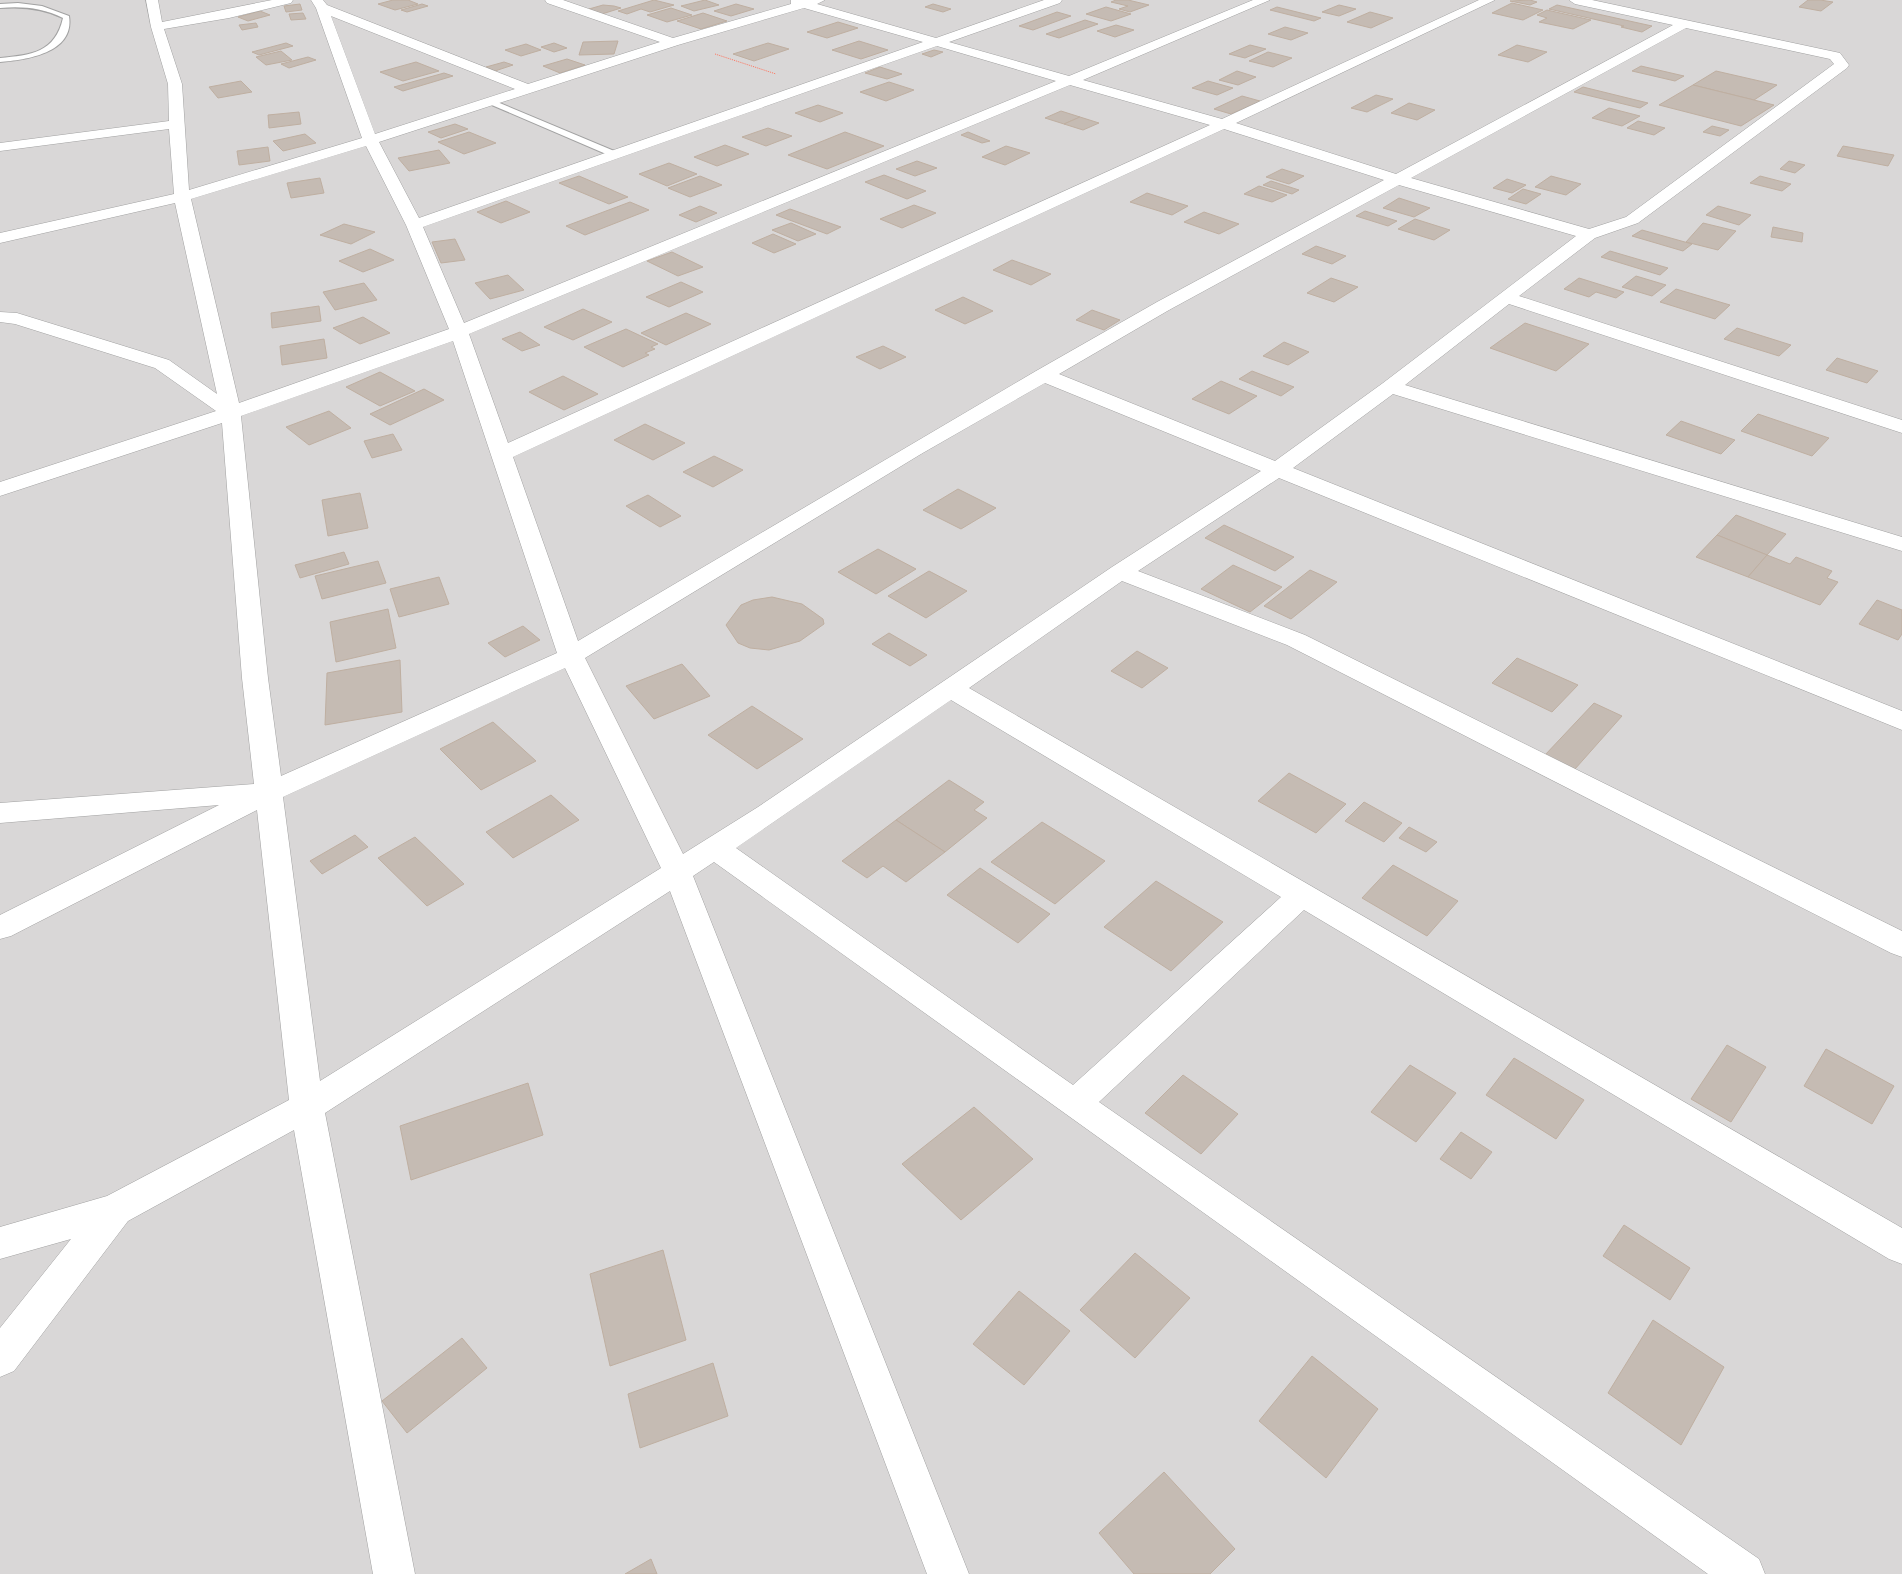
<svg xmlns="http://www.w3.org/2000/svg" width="1902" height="1574" viewBox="0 0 1902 1574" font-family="Poppins,sans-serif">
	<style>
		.residential { fill: #d9d7d7 }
		.building { fill: #c5bbb3; stroke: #bfafa1 }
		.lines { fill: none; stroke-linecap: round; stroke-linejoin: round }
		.lane-casing { stroke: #a2a2a2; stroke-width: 2 }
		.street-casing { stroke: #a2a2a2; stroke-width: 1 }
		.path { stroke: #ff745e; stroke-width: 1; stroke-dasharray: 1 1; stroke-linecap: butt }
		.lane { fill: #fff; fill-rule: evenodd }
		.street { fill: #fff; fill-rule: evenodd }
	</style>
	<rect width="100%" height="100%" fill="#ede9df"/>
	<!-- residential -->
	<rect class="residential" x="0" y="0" width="1902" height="1574"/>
	<!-- building -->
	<g class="building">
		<polygon points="393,0 408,0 418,4 395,10 378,4"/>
		<polygon points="654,0 674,5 650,12 641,9 627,14 618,11"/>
		<polygon points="705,0 719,5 694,11 681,6"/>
		<polygon points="1116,0 1128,0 1149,5 1130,12 1119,9 1128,6 1111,2"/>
		<polygon points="1530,0 1537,2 1530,5 1510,1"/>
		<polygon points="1808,0 1820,0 1833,2 1821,11 1799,7"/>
		<polygon points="1512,3 1543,10 1523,20 1492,13"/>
		<polygon points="300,4 302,10 286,12 284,6"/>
		<polygon points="422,4 428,6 407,12 401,10"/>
		<polygon points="736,4 754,9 731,16 714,11"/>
		<polygon points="933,4 951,9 943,12 925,7"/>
		<polygon points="603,5 614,6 621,8 602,14 589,9"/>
		<polygon points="1339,5 1356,9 1339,16 1322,12"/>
		<polygon points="1557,5 1652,26 1642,32 1621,27 1624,26 1549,9"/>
		<polygon points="1106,7 1131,14 1111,21 1086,14"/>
		<polygon points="1277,7 1321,18 1314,21 1270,10"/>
		<polygon points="671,8 692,15 667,22 647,15"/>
		<polygon points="1547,10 1591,20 1573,29 1539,22 1547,18 1537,15"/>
		<polygon points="260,11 270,15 248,21 238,17"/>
		<polygon points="1057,12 1071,16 1033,30 1019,26"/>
		<polygon points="1370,12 1393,18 1371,28 1347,22"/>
		<polygon points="303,13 306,19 291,20 289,14"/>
		<polygon points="703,13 727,21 701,29 677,21"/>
		<polygon points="1085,20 1098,24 1059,38 1046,34"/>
		<polygon points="838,22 858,28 827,38 807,32"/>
		<polygon points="256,23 258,27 242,30 239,25"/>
		<polygon points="1116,25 1134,30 1115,37 1097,31"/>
		<polygon points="1285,27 1308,33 1291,40 1268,34"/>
		<polygon points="618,41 614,54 579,55 583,42"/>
		<polygon points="859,41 888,50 861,59 832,50"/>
		<polygon points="286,43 293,46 259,55 252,52"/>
		<polygon points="554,43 567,48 554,52 541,47"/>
		<polygon points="768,43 789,49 754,61 733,54"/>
		<polygon points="526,44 541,50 521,56 505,50"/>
		<polygon points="1250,45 1266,49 1245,58 1229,54"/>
		<polygon points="1517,45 1547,52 1528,62 1498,55"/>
		<polygon points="934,50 943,52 931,57 922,54"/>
		<polygon points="281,51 292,60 266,65 256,57"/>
		<polygon points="1268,52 1292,58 1273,67 1249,61"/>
		<polygon points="308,57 316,60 289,68 281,64"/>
		<polygon points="567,59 585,65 560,73 543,66"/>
		<polygon points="416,62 439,71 403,81 380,72"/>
		<polygon points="504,62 513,65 495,71 486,67"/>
		<polygon points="1641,66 1684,76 1675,81 1632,71"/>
		<polygon points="880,67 902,74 887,79 865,73"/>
		<polygon points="1237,71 1256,77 1238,85 1219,80"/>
		<polygon points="1716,71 1777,85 1754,100 1693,85"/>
		<polygon points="444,73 453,76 403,91 394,87"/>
		<polygon points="241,81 252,92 218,98 209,87"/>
		<polygon points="1208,81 1233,88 1217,95 1192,88"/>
		<polygon points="889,82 914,90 886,101 860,92"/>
		<polygon points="1693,85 1754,100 1774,105 1741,126 1659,105"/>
		<polygon points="1583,87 1648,103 1640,108 1574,92"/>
		<polygon points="1376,95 1393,99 1367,112 1351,108"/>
		<polygon points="1242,96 1260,101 1231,114 1214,109"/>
		<polygon points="1409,103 1435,110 1417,120 1391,113"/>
		<polygon points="818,105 843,113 820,122 795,113"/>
		<polygon points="1609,108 1640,116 1622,126 1592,118"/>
		<polygon points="1061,111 1080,117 1064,124 1045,118"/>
		<polygon points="299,112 301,124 269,128 268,115"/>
		<polygon points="1080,117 1099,123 1083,130 1064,124"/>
		<polygon points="1638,121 1665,128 1654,135 1627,128"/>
		<polygon points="455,124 468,129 441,138 428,132"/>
		<polygon points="1712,126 1729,130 1720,136 1703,132"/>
		<polygon points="768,128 792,136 766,146 742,137"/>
		<polygon points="469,132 496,143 464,154 438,142"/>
		<polygon points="845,132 884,146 827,169 788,155"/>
		<polygon points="968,132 990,141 982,143 961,135"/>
		<polygon points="305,134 316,143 283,151 273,141"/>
		<polygon points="725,145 749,154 717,166 694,157"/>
		<polygon points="1006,146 1030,153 1005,165 982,157"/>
		<polygon points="1843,146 1894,155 1888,166 1837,156"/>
		<polygon points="268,147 270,161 239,165 237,151"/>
		<polygon points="439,150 450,163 409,171 398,158"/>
		<polygon points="917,161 937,168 915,176 896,169"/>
		<polygon points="1789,161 1805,165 1795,173 1780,169"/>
		<polygon points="669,163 697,174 667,186 639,174"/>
		<polygon points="1282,169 1304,176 1289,184 1266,177"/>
		<polygon points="884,175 926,191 907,199 865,182"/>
		<polygon points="579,176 628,197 609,204 559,183"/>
		<polygon points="700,176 722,185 690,197 668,188"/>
		<polygon points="1551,176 1581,184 1566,195 1535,187"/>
		<polygon points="1760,176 1791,184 1782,191 1750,183"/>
		<polygon points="320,178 324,193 291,198 287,183"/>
		<polygon points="1507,179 1526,185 1512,193 1493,188"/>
		<polygon points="1271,181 1299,190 1292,194 1263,185"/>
		<polygon points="1259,186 1287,195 1272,202 1244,194"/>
		<polygon points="1523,189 1541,194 1526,204 1508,199"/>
		<polygon points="1147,193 1188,206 1172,215 1130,202"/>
		<polygon points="1399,198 1430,208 1414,217 1383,208"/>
		<polygon points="506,201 530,212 501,223 477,212"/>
		<polygon points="630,202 649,210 585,235 566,226"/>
		<polygon points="914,205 936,213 902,228 880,219"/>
		<polygon points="700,206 717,213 696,222 679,215"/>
		<polygon points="1718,206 1751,215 1739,225 1706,215"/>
		<polygon points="790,209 841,227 827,234 776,215"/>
		<polygon points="1365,211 1397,221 1388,226 1356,216"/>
		<polygon points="1204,212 1239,224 1219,234 1184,222"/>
		<polygon points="1415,219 1450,230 1434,240 1398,229"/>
		<polygon points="791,223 816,234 798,241 772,230"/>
		<polygon points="1703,223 1736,231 1718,250 1686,242"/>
		<polygon points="344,224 375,232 351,244 320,235"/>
		<polygon points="1773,227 1803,233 1802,242 1771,237"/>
		<polygon points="1642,230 1692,244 1683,251 1632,236"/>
		<polygon points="773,234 796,244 774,253 752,243"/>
		<polygon points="455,239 465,260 441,263 432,242"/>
		<polygon points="1316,246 1346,256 1332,264 1302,254"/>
		<polygon points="370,249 394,260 363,272 339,261"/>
		<polygon points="1610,251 1668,268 1660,275 1601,257"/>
		<polygon points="672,252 703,267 678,276 647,261"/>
		<polygon points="1012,260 1051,274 1031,285 993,270"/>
		<polygon points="508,275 524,290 490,299 475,283"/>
		<polygon points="1636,276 1666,285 1652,296 1622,287"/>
		<polygon points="1331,278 1358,287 1334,302 1307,293"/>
		<polygon points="1579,278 1624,292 1616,298 1596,292 1589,297 1564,289"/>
		<polygon points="681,282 703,292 669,307 646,297"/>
		<polygon points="364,283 377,300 335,310 323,292"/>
		<polygon points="1676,289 1730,305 1715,319 1660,302"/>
		<polygon points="963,297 993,311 965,324 935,310"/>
		<polygon points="319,306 321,321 272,328 271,313"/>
		<polygon points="583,309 612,322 573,340 544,327"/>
		<polygon points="1092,310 1120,320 1104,330 1076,320"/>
		<polygon points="686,313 711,324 666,345 641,333"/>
		<polygon points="363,317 390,333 360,344 333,328"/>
		<polygon points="1525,323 1589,344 1556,371 1490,348"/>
		<polygon points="1737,328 1791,345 1779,356 1724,339"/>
		<polygon points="626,329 658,344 651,347 655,349 645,353 649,355 623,367 584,347"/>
		<polygon points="520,332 540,345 522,351 502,339"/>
		<polygon points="324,339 327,358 282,365 280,346"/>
		<polygon points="1284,342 1309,352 1288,365 1263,356"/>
		<polygon points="883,346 906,357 880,369 856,357"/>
		<polygon points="1837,358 1878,371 1867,383 1826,370"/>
		<polygon points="1252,371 1294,387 1281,396 1239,379"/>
		<polygon points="380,372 415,391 380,406 346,387"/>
		<polygon points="563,376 598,394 564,410 529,392"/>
		<polygon points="1221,381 1257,396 1229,414 1192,399"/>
		<polygon points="424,389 444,400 390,425 370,414"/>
		<polygon points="329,411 351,428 309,445 286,427"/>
		<polygon points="1758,414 1829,438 1812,456 1741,431"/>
		<polygon points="1681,421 1735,440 1721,454 1666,435"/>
		<polygon points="645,424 685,443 653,460 614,440"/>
		<polygon points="393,434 402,450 372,458 364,441"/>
		<polygon points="714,456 743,470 713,487 683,472"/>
		<polygon points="958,489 996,508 961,529 923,510"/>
		<polygon points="360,493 368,528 328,536 322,500"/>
		<polygon points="648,495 681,516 660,527 626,506"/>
		<polygon points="1736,515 1786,534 1767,555 1717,535"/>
		<polygon points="1224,525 1294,557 1275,571 1205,538"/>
		<polygon points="1717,535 1767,555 1748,577 1696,557"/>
		<polygon points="878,549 916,569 876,594 838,572"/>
		<polygon points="344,552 349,564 300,578 295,565"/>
		<polygon points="1767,555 1790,564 1796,557 1832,571 1827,578 1838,582 1820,605 1748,577"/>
		<polygon points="378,561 386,583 322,599 315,576"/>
		<polygon points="1233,565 1282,587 1250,612 1201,589"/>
		<polygon points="1310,570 1337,582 1291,619 1264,606"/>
		<polygon points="929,571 967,591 926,618 888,596"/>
		<polygon points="439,577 449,604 399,617 390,589"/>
		<polygon points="772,597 802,604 823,619 824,624 800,641 769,650 750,648 738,643 726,625 741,605 753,600"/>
		<polygon points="1877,600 1902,610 1902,634 1898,640 1859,624"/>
		<polygon points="388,609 396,648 336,662 330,622"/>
		<polygon points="523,626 540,640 505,657 488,643"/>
		<polygon points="889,633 927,655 910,666 872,644"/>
		<polygon points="1137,651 1168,668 1142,688 1111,671"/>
		<polygon points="1517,658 1578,685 1552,712 1492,683"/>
		<polygon points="400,660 402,712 325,725 327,673"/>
		<polygon points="682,664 710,696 654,719 626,686"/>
		<polygon points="1594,703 1622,716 1575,769 1545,755"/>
		<polygon points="752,706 803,739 757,769 708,735"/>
		<polygon points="493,722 536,761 481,790 440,749"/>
		<polygon points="1289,773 1346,804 1316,833 1258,801"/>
		<polygon points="949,780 984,802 974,810 987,818 945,852 896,820"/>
		<polygon points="551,795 579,820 513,858 486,832"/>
		<polygon points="1364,802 1402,823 1384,842 1345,821"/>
		<polygon points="896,820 945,852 906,882 883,866 867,878 842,861"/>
		<polygon points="1042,822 1105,861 1055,904 991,862"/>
		<polygon points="1409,827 1437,842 1426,852 1399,838"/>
		<polygon points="355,835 368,847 322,874 310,861"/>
		<polygon points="415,837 464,884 427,906 378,858"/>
		<polygon points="1393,865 1458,901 1427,936 1362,898"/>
		<polygon points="980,868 1050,914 1018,943 947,895"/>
		<polygon points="1156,881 1223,922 1171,971 1104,927"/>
		<polygon points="1727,1045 1766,1067 1731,1122 1691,1099"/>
		<polygon points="1826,1049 1894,1086 1872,1124 1804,1086"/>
		<polygon points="1514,1058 1584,1100 1556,1139 1486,1095"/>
		<polygon points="1410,1065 1456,1093 1416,1142 1371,1112"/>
		<polygon points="1183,1075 1238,1114 1201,1154 1145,1113"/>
		<polygon points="528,1083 543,1135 411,1180 400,1126"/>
		<polygon points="974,1107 1033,1159 961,1220 902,1164"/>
		<polygon points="1461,1132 1492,1152 1471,1179 1440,1159"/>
		<polygon points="1624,1225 1690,1268 1670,1300 1603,1256"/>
		<polygon points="663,1250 686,1340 610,1366 590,1274"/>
		<polygon points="1135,1253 1190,1298 1135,1358 1080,1310"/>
		<polygon points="1019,1291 1070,1331 1024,1385 973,1344"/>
		<polygon points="1653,1320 1724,1367 1681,1445 1608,1393"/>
		<polygon points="462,1338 487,1368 407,1433 382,1401"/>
		<polygon points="1312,1356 1378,1409 1326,1478 1259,1421"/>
		<polygon points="713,1363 728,1416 640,1448 628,1394"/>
		<polygon points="1164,1472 1235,1549 1210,1574 1134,1574 1099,1533"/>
		<polygon points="651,1559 657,1574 625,1574"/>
	</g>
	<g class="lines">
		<!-- lane casing -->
		<g class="lane-casing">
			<g id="lane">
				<path d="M18 3 42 6 69 16C75 53 26 60 0 62V58C31 55 55 53 63 18 43 8 23 6 0 8V4Z"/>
				<polygon points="490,99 619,153 620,155 613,157 487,103 487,99"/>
			</g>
		</g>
		<!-- street casing -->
		<g class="street-casing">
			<path id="street" d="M146 0H158L162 22 272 0H293L291 3 229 18 164 29 182 84 189 190 362 138 316 8 311 0H323L327 5 528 84 660 42 547 3 545 0H563L673 38 791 4V0H825L817 4 936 38 1044 0H1062L1060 3 949 42 1069 76 1253 0H1270L1083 80 1222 119 1479 0H1495L1236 123 1396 174 1673 25 1575 4 1569 0H1592L1840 53 1849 65 1847 68 1638 223 1595 238 1519 296 1902 420V433L1509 304 1405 385 1902 537V551L1393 394 1293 468 1902 711V730L1279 478 1138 571 1305 635 1902 931V957L1891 953 1287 645 1122 581 969 688 1902 1228V1264L1889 1259 1304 910 1099 1102 1759 1559 1765 1574H1708L714 862 693 876 969 1574H927L670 891 325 1113 415 1574H373L294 1130 128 1221 14 1371 0 1377V1328L71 1239 0 1259V1227L107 1196 289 1100 257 810 11 936 0 939V915L219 805 0 823V803L254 784 242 678 222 423 0 496V482L216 411 155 368 15 324 0 322V312L17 313 169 360 217 394 175 203 0 243V233L174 194 169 129 0 151V143L169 121 168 84 151 27ZM804 8 923 42 419 218 379 142 678 45ZM331 16 515 89 375 134ZM1686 28 1830 59 1834 64 1626 217 1589 229 1411 178ZM937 46 1056 81 464 323 423 227ZM1070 85 1210 125 508 443 469 334ZM1224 129 1384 180 1157 302 1036 371 578 641 513 457ZM366 146 406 225 449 329 239 403 191 199ZM1399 185 1576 236 1383 383 1275 461 1059 374 1169 310ZM453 341 557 653 281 776 268 678 241 416ZM1045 383 1261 471 1112 567 758 807 683 854 585 658 921 454ZM565 668 661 868 320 1081 283 797ZM951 700 1281 897 1073 1085 736 848Z"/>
		</g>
		<!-- path -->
		<polyline class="path" points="715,54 776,74"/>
		<!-- lane -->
		<use href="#lane" class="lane"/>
		<!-- street -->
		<use href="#street" class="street"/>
	</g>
</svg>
